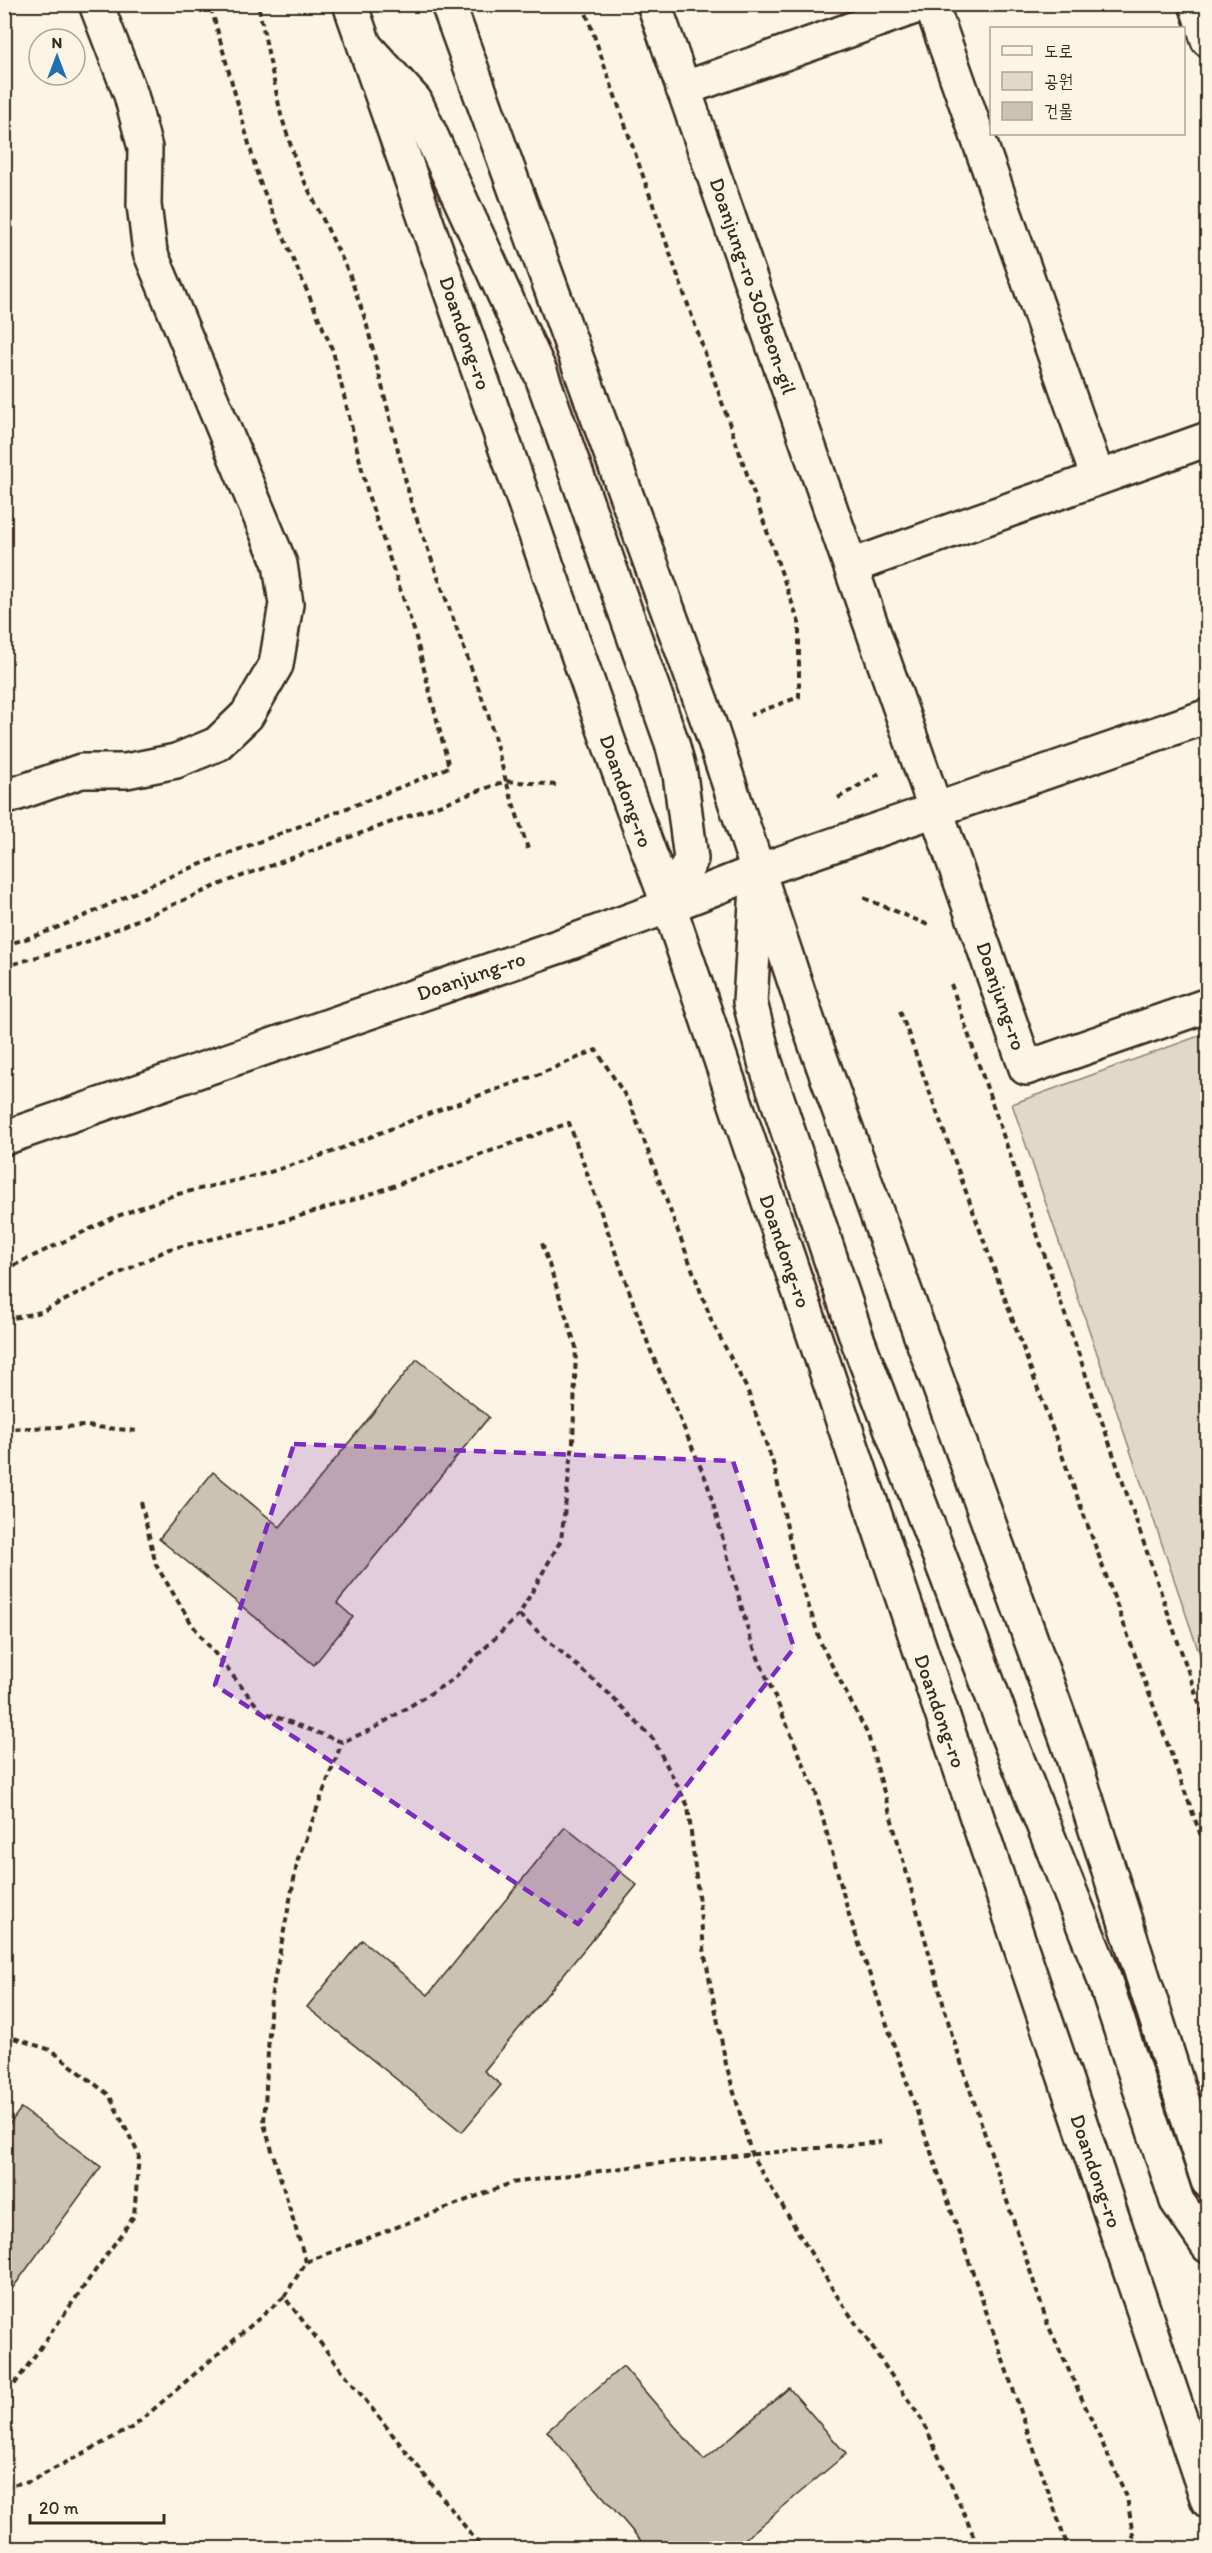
<svg xmlns="http://www.w3.org/2000/svg" width="1212" height="2553" viewBox="0 0 1212 2553" font-family="Itim,'Poor Story',sans-serif">
	<style>
		.green { fill: #e0d8c8; stroke: #8e8173; stroke-width: 1.5 }
		.building { fill: #ccc2b3; stroke: #3b2a1e; stroke-width: 1.5 }
		.lines { fill: none; stroke-linecap: round; stroke-linejoin: round }
		.minor-casing { stroke: #3b2a1e; stroke-width: 38 }
		.major-casing { stroke: #3b2a1e; stroke-width: 38 }
		.path { stroke: #3b2a1e; stroke-width: 4; stroke-dasharray: 6 4.5; stroke-linecap: butt }
		.minor { stroke: #fcf5e5; stroke-width: 33 }
		.major { stroke: #fcf5e5; stroke-width: 33 }
		.marked { fill: #7b2cbf; fill-opacity: 0.2; stroke: #7b2cbf; stroke-width: 4.5; stroke-dasharray: 12 8; stroke-linejoin: round }
		.labels { text-anchor: middle; stroke-width: 4.5; stroke-linejoin: round; paint-order: stroke }
		.street-label { font-size: 21px; fill: #3b2a1e; stroke: #fcf5e5 }
	</style>
	<rect width="100%" height="100%" fill="#fcf5e5"/>
	<filter id="ink" filterUnits="userSpaceOnUse"><feTurbulence type="fractalNoise" baseFrequency=".0167" numOctaves="2"/><feDisplacementMap in="SourceGraphic" scale="12" xChannelSelector="R" yChannelSelector="G"/><feConvolveMatrix kernelMatrix="1 2 1 2 8 2 1 2 1" color-interpolation-filters="sRGB"/></filter>
	<g filter="url(#ink)">
		<!-- green -->
		<polygon class="green" points="1207,1033 1208,1033 1207,1676 1012,1104"/>
		<!-- building -->
		<g class="building">
			<polygon points="417,1359 489,1417 337,1603 353,1617 314,1665 159,1539 213,1472 280,1527"/>
			<polygon points="565,1827 637,1885 484,2071 501,2085 462,2132 307,2007 362,1940 428,1995"/>
			<polygon points="21,2108 101,2167 4,2300 4,2132"/>
			<polygon points="623,2366 704,2460 789,2388 846,2454 734,2548 647,2548 547,2431"/>
		</g>
		<g class="lines">
			<!-- minor casing -->
			<g class="minor-casing">
				<g id="minor">
					<polyline points="654,4 1026,1068 1208,1005"/>
					<polyline points="931,4 1098,478"/>
					<polyline points="1196,4 1208,40"/>
					<polyline points="683,89 923,4"/>
					<polyline points="852,566 1208,439"/>
					<polyline points="1208,716 758,871 750,1002 765,1062 858,1341 1007,1734 1101,1969 1177,2201 1208,2246"/>
					<polyline points="4,798 81,771 126,771 176,761 217,744 247,715 276,665 286,604 280,564 150,252 144,205 145,148 131,95 96,4"/>
					<polyline points="4,1138 560,946 669,906 691,859 680,774 672,743 541,374 415,101 365,46"/>
				</g>
			</g>
			<!-- major casing -->
			<g class="major-casing">
				<g id="major">
					<polyline points="350,4 616,763 669,906 1208,2501"/>
					<polyline points="448,4 711,729 814,1040 1068,1742 1208,2181"/>
					<polyline points="669,906 758,871"/>
				</g>
			</g>
			<!-- path -->
			<g class="path">
				<polyline points="583,4 799,623 799,697 750,715"/>
				<polyline points="838,798 880,773"/>
				<polyline points="528,849 506,781 557,785"/>
				<polyline points="864,898 931,926"/>
				<path d="M4 945C69 929 125 894 186 870 274 835 362 804 449 767L414 630 369 498 333 351 259 180 210 4"/>
				<polyline points="4,967 86,942 228,881 506,781 488,714 412,506 366,322 349,273 298,168 281,115 258,4"/>
				<polyline points="951,984 1208,1729"/>
				<polyline points="900,1011 1208,1855"/>
				<polyline points="4,1270 115,1217 174,1195 267,1173 332,1152 433,1112 537,1075 596,1050 630,1103 712,1322 747,1389 774,1466 795,1565 822,1646 868,1735 952,2035 1048,2325 1127,2497 1135,2548"/>
				<polyline points="4,1320 41,1312 169,1249 264,1227 365,1196 569,1123 650,1349 707,1482 751,1641 816,1793 849,1915 1068,2548"/>
				<polyline points="4,1429 85,1426 138,1431"/>
				<polyline points="141,1502 156,1565 193,1626 261,1711 342,1742 373,1729 452,1680 519,1615 561,1540 573,1443 576,1347 541,1240"/>
				<polyline points="519,1615 607,1692 653,1739 688,1806 705,1956 726,2064 752,2156 835,2293 924,2423 979,2548"/>
				<polyline points="4,2035 51,2050 109,2095 139,2155 134,2216 4,2399"/>
				<polyline points="306,2262 264,2124 271,1997 298,1859 342,1742"/>
				<polyline points="284,2297 306,2262 511,2183 652,2164 881,2142"/>
				<polyline points="4,2486 29,2482 133,2427 284,2297 482,2548"/>
			</g>
			<!-- minor -->
			<use href="#minor" class="minor"/>
			<!-- major -->
			<use href="#major" class="major"/>
		</g>
	</g>
	<!-- marked area -->
	<path class="marked" d="M294 1444 733 1461 794 1648 578 1924 215 1685Z"/>
	<g class="labels">
		<!-- street labels -->
		<g class="street-label">
			<text transform="translate(753 286) rotate(71)" y="7">Doanjung-ro 305beon-gil</text>
			<text transform="translate(465 333) rotate(71)" y="7">Doandong-ro</text>
			<text transform="translate(626 791) rotate(70)" y="7">Doandong-ro</text>
			<text transform="translate(471 976) rotate(-19)" y="7">Doanjung-ro</text>
			<text transform="translate(1001 996) rotate(71)" y="7">Doanjung-ro</text>
			<text transform="translate(785 1251) rotate(71)" y="7">Doandong-ro</text>
			<text transform="translate(940 1711) rotate(71)" y="7">Doandong-ro</text>
			<text transform="translate(1096 2171) rotate(71)" y="7">Doandong-ro</text>
		</g>
	</g>
	<!-- margin -->
	<rect width="1212" height="2553" fill="none" stroke="#fcf5e5" stroke-width="24"/>
	<rect x="12" y="12" width="1188" height="2529" fill="none" stroke="#3b2a1e" stroke-width="2" filter="url(#ink)"/>
	<!-- legend -->
	<rect x="990" y="27" width="195" height="108" fill="#fcf5e5" stroke="#afa495" stroke-width="1.5"/>
	<rect x="1002" y="46" width="30" height="9" fill="#fcf5e5" stroke="#afa495" stroke-width="1.5"/>
	<text x="1044" y="57" font-size="18" fill="#3b2a1e">도로</text>
	<rect x="1002" y="72" width="30" height="18" fill="#e0d8c8" stroke="#afa495" stroke-width="1.5"/>
	<text x="1044" y="87" font-size="18" fill="#3b2a1e">공원</text>
	<rect x="1002" y="102" width="30" height="18" fill="#ccc2b3" stroke="#afa495" stroke-width="1.5"/>
	<text x="1044" y="117" font-size="18" fill="#3b2a1e">건물</text>
	<!-- north arrow -->
	<g transform="translate(57 57)"><circle r="28" fill="#fcf5e5" stroke="#afa495" stroke-width="1.5"/>
	<path d="M0-4.5L10 22L0 15L-10 22Z" fill="#1f6fb2"/>
	<text y="-9" font-size="16" font-weight="bold" text-anchor="middle" fill="#3b2a1e">N</text>
	</g>
	<!-- scale -->
	<path d="M30 2514v9h134v-9" fill="none" stroke="#3b2a1e" stroke-width="3"/>
	<text x="39" y="2514" font-size="18" fill="#3b2a1e" stroke="#fcf5e5" stroke-width="4.5" paint-order="stroke">20 m</text>
</svg>
